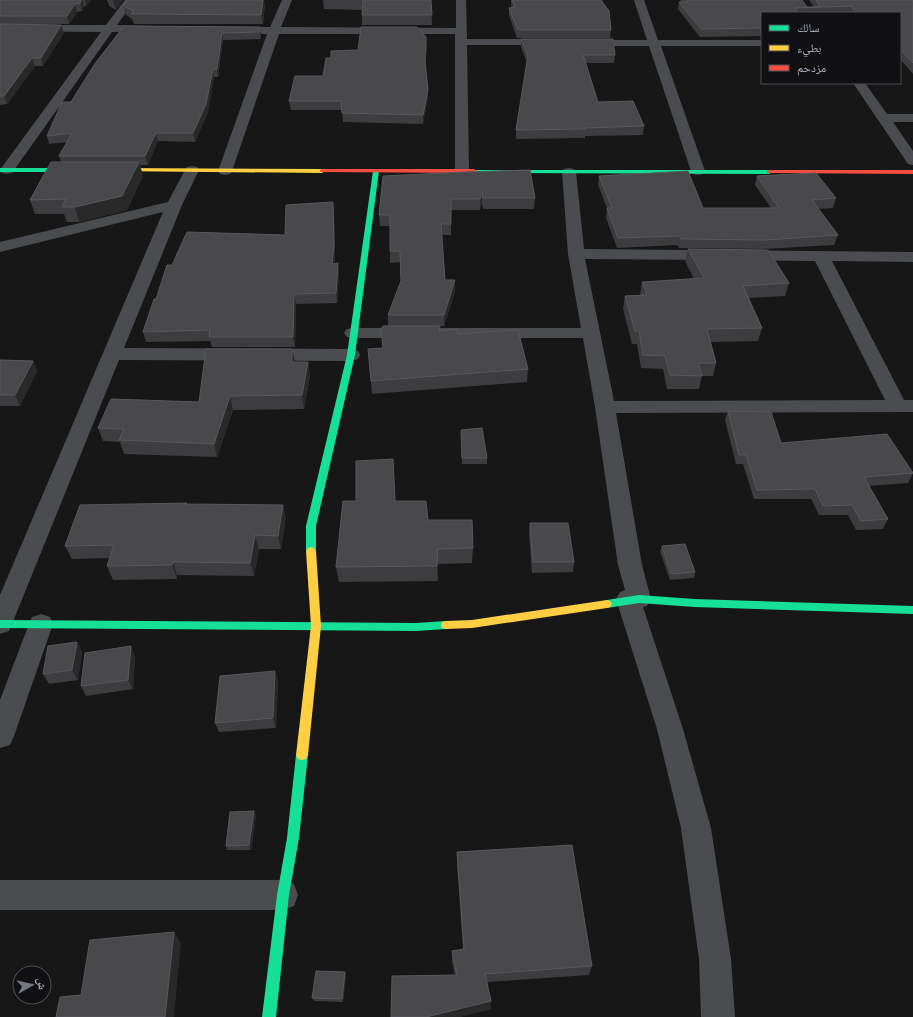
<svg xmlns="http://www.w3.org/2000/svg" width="913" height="1017" viewBox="0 0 913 1017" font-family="'Varela Round','Noto Naskh Arabic',sans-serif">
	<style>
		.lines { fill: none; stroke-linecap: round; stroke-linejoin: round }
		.street { fill: #4b4c50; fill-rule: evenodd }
		.fast { fill: #16e098; fill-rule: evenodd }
		.slow { fill: #ffcf43; fill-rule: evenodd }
		.jam { fill: #f24e42; fill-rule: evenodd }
		.wall { fill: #3d3d3f }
		.shaded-wall { fill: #29292a }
		.building { fill: #49494c; stroke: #58595d }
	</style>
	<rect width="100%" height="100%" fill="#171717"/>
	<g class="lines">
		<!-- street -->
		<g class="street">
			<polygon points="125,0 135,0 117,25 151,26 155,27 157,29 155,31 112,32 12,173 7,174 2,173 0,170 2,167 101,32 0,31 0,25 106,25"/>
			<polygon points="282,0 292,0 281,27 456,28 456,0 466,0 467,39 551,39 555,40 557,42 555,44 551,45 467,45 469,171 467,174 462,175 457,174 455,171 455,34 279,34 232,171 230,174 225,175 220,174 218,171 267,34 231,33 227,32 225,30 227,28 231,27 270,27"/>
			<polygon points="634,0 644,0 658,40 762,40 762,46 661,46 705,171 703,174 698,175 693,174 691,171 649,46 583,46 579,45 577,43 579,41 583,40 647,40"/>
			<polygon points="853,83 865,83 887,114 913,114 913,122 893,122 913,151 913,165 908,164"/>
			<polygon points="192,166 197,167 199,170 182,205 124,348 351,349 358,351 360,355 358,359 351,361 119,360 12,624 9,631 0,634 0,595 163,212 0,252 0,242 168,202 185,170 187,167"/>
			<path d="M569 168 574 169 576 172 584 249 913 252V262L832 261 904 400H913V412L616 413 642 565 651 599 647 606 643 607 683 729 711 828 731 959 735 1017H701L699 959 681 828 657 729 616 599 620 592 625 590 618 565 595 407 583 338H353L347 337 344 333 347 329 353 328H581L568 254 562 172 564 169ZM585 259 815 261 885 400 614 401Z"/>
			<polygon points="41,614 50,617 53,624 14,736 10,745 0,748 0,700 29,624 32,617"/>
			<polygon points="0,880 283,880 294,884 298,895 294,906 283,910 0,910"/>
		</g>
		<!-- fast -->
		<g class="fast">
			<polygon points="0,168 76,168 79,170 76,172 0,172"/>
			<polygon points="376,169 379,171 355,355 316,526 316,551 314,554 308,554 306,551 306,526 347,355 373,171"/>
			<polygon points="472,170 769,170 772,172 769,174 474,173 472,172"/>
			<polygon points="639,595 694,599 913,606 913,614 694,607 639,603 607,608 604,607 602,604 604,601 607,600"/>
			<polygon points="0,620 416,623 446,621 450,622 451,625 450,628 446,629 416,631 0,628"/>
			<polygon points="302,750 306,751 308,755 299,838 289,895 276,1017 262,1017 277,895 287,838 296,755 298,751"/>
		</g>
		<!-- slow -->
		<g class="slow">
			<polygon points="112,168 322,169 325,171 322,173 110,171 109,170"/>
			<polygon points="311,547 314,548 316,551 321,626 308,755 306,759 302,760 298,759 296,755 311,626 306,551 308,548"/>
			<polygon points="607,600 610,601 612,604 610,607 607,608 472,628 446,629 442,628 441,625 442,622 446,621 472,620"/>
		</g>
		<!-- jam -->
		<g class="jam">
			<polygon points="322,169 474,169 477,171 474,173 320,172 320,170"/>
			<polygon points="769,170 913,170 913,174 767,173 767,171"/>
		</g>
	</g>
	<!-- wall -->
	<g class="wall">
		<polygon points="0,0 91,0 86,6 84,6 82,11 77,12 69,24 0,24"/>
		<polygon points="107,0 123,0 116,10 109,6"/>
		<polygon points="323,0 431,0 432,25 362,25 362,10 324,9"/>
		<polygon points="511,0 601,0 611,30 610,38 517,38 509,15 509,8 512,8 511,5"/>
		<polygon points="680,0 802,0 807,7 814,7 809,0 913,0 913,74 900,59 900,13 762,13 762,36 700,37 678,9 679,2 681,2"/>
		<polygon points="265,4 263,24 134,24 132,19 126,15 123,6"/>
		<polygon points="0,24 61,25 64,33 43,66 35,66 7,104 0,105"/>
		<polygon points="124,26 260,27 261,34 261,39 223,40 218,77 214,77 208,112 195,142 158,141 148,165 140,165 143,176 127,210 79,222 67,222 64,214 35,214 30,200 61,162 59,156 67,142 49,144 47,136"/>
		<polygon points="426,37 427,45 425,65 428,90 428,98 423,124 343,122 342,110 291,110 289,101 323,76 331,58 358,50"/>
		<polygon points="521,39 615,55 614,63 586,63 598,102 644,126 643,135 585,136 585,138 516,139 516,130 527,62 521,47"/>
		<polygon points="383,176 535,198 534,209 483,209 482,203 480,210 451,210 451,235 442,235 445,280 455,292 444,326 440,326 440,331 458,334 528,369 527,382 372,394 368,349 383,348 381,330 388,326 388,315 401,281 400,262 390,263 390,226 380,226 379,215"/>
		<polygon points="599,176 703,208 771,208 755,185 757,176 836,198 833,208 818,209 838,235 834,245 763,249 679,248 677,245 617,248 606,218 607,208 598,185"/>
		<polygon points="334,212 335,255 334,264 339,273 337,303 296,304 295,347 212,347 210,341 146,342 143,332 156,299 172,265 285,235"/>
		<polygon points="688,249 789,283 785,296 749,298 762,328 758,341 710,342 716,363 713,376 702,376 699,389 667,389 663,369 641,368 637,344 632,344 623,309 625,296 640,295 642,282 694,279 685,261"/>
		<polygon points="0,360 33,361 37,371 20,406 0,406"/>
		<polygon points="295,362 308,362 310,376 304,409 233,410 217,457 124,454 120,442 103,441 98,428 199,402"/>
		<polygon points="728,411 781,443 913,473 908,483 869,486 888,519 883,529 856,530 848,515 819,515 811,499 754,499 743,464 736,464 725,420"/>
		<polygon points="461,430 487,458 487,464 462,464"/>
		<polygon points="393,459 395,501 428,520 473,548 472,563 438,564 438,581 339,582 336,567 356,501"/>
		<polygon points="187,503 187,504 283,505 286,518 281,549 259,549 254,576 177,575 177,579 113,580 107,566 110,558 72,559 65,546"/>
		<polygon points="530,523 574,562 573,572 532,573 529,534"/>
		<polygon points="662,546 695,572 694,578 670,580 660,551"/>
		<polygon points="77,642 82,652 78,680 49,684 43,674"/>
		<polygon points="131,646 135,657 133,689 86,696 81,686"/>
		<polygon points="278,681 276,728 219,732 215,723"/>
		<polygon points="256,815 251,850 227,850 226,846"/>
		<polygon points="457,852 592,966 589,975 487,982 491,1001 491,1009 459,1017 391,1017 455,976 452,961 452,951 463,949 457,863"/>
		<polygon points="345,972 346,976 343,1002 314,1001 312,998"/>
	</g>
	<!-- shaded-wall -->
	<g class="shaded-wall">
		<polygon points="81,0 82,0 84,6 82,11 80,3"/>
		<polygon points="85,0 91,0 86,6"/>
		<polygon points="114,0 123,0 116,10 113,1"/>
		<polygon points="263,0 264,0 265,4 263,24 261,15"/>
		<polygon points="75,4 77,12 69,24 67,16"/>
		<polygon points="61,25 64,33 43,66 41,58"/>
		<polygon points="260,27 261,34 261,39 260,32"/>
		<polygon points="222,33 223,40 218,77 217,69"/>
		<polygon points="426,37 427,45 425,69 425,61"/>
		<polygon points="32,58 35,66 7,104 4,96"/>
		<polygon points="213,69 214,77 208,112 195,142 193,133"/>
		<polygon points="428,90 428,98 423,124 423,115"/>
		<polygon points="156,133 158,141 148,165 145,156"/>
		<polygon points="139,162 143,176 127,210 79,222 75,207"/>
		<polygon points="482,192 482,203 480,210 480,199"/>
		<polygon points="333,202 334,212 335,255 333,274 332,264"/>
		<polygon points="338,263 339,273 337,303 336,293"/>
		<polygon points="455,280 455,292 444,326 444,315"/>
		<polygon points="294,294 296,304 295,347 293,337"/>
		<polygon points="292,349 295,362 292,362"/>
		<polygon points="33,361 37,371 20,406 15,395"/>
		<polygon points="308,362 310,376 304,409 302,395"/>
		<polygon points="230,396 233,410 217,457 214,444"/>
		<polygon points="393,459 394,474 396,516 395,501"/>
		<polygon points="283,505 286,518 281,549 278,536"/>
		<polygon points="255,535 259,549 254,576 250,563"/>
		<polygon points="438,549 438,581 437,566"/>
		<polygon points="173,562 177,575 177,579 172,565"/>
		<polygon points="77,642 82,652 78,680 72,670"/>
		<polygon points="131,646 135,657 133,689 128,680"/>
		<polygon points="275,671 278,681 276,728 273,718"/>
		<polygon points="254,811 256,815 251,850 249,845"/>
		<polygon points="174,932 181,943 174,1017 165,1017"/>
		<polygon points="345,972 346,976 343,1002 342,999"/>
		<polygon points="491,1001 491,1009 459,1017 426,1017"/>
	</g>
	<!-- building -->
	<g class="building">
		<polygon points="0,0 81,0 80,3 75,4 67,16 0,16"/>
		<polygon points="128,0 263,0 261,15 131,14 134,11 123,6"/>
		<polygon points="363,0 431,0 432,15 362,15"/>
		<polygon points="512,0 601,0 609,11 611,30 518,30 509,8 515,7"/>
		<polygon points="687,0 802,0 807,7 819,7 819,5 816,0 913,0 913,63 902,51 900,51 900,13 856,13 851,6 795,8 798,13 762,13 762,28 701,29 679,2 688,2"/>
		<polygon points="0,24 61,25 41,58 32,58 4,96 0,96"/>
		<polygon points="124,26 260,27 260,32 222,33 217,69 213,69 206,104 193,133 156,133 145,156 59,156 72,133 47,136 62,102 71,102 94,65"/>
		<polygon points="361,27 417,27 426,37 425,61 428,90 423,115 342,113 341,101 289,101 295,76 323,76 326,58 331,58 331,51 358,50"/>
		<polygon points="521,39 613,39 615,55 583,55 598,102 633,101 644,126 585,128 586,129 516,130 528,55"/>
		<polygon points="51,162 139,162 122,196 75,207 62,207 66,199 30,200"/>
		<polygon points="530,170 535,198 483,198 482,192 480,199 451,199 451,224 441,224 445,280 455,280 444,315 388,315 401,281 400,251 390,251 390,215 379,215 383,176 464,172"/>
		<polygon points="688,171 703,208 779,208 757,176 816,173 836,198 812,200 838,235 766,240 681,239 679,236 618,238 607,208 612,208 599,176"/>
		<polygon points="333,202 334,245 332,264 338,263 336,293 294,294 293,337 209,337 210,330 143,332 154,299 156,299 167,265 172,265 187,232 285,235 286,205"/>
		<polygon points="688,249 768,250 789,283 743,286 762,328 707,329 716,363 698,363 702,376 670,375 665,356 643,355 639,331 635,331 625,296 647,295 642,282 704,278"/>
		<polygon points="383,326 440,326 439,331 457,329 458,334 518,330 528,369 371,381 368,349 383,348 381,330"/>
		<polygon points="206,349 292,349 292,362 308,362 302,395 230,396 214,444 119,440 124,429 98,428 111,399 199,402"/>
		<polygon points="0,360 33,361 15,395 0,395"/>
		<polygon points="728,411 771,412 781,443 887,434 913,473 864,477 888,519 861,521 852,505 823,506 815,489 757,490 746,455 739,455"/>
		<polygon points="482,428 487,458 462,458 461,430"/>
		<polygon points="393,459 395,501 426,501 428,520 472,520 473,548 438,549 437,566 336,567 343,501 356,501 356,461"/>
		<polygon points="187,503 186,504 283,505 278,536 255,535 250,563 173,562 172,565 107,566 114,545 65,546 80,505"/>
		<polygon points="530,523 568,523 574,562 533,562"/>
		<polygon points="685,544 695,572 671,574 662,546"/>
		<polygon points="77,642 72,670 43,674 48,646"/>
		<polygon points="131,646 128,680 81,686 85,653"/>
		<polygon points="275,671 273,718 215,723 220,676"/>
		<polygon points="254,811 249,845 226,846 230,812"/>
		<polygon points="572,845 592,966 485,974 491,1001 426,1017 391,1017 392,976 457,975 452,951 464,949 457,852"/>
		<polygon points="174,932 165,1017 56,1017 60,997 81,995 90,940"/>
		<polygon points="316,971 345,972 342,999 312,998"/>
	</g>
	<!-- legend -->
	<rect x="761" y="12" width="140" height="72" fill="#111113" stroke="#4d4f55"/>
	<rect x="769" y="25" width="20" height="6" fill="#16e098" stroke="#4d4f55"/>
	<text x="797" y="32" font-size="12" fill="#a8adb8">سالك</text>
	<rect x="769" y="45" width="20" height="6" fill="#ffcf43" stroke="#4d4f55"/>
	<text x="797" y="52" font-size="12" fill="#a8adb8">بطيء</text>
	<rect x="769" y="65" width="20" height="6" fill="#f24e42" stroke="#4d4f55"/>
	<text x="797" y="72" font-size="12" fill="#a8adb8">مزدحم</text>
	<!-- north arrow -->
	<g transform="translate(32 985) rotate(82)"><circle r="19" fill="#111113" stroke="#4d4f55"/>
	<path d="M0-3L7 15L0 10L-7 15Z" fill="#757880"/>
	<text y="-6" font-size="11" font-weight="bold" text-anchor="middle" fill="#a8adb8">ش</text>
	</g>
</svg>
